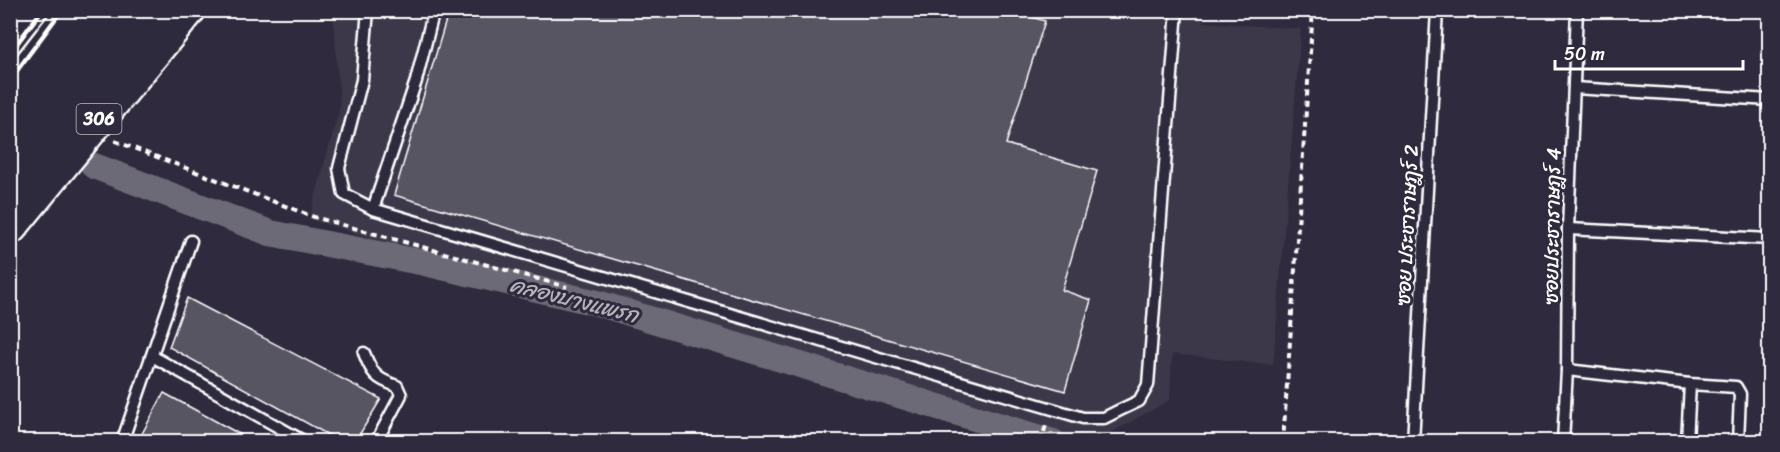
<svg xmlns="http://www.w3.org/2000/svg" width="1780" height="452" viewBox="0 0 1780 452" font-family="Sriracha,'Playpen Sans Thai',sans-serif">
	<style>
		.built { fill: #3c3749 }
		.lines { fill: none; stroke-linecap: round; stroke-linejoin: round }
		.canal { stroke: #6d6a77; stroke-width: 26 }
		.building { fill: #595564; stroke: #fff; stroke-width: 1.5 }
		.lane-casing { stroke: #fff; stroke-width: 15 }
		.primary-casing { stroke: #fff; stroke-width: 38 }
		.path { stroke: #fff; stroke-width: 4; stroke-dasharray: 6 4.5; stroke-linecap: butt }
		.lane { stroke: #2f2a3d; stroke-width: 10 }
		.primary { stroke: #2f2a3d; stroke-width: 33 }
		.rail { stroke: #fff; stroke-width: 4.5 }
		.labels { text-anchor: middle; stroke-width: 6; stroke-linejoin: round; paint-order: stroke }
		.shield { fill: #2f2a3d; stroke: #c1bfc5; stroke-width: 1.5 }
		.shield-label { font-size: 18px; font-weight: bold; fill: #fff }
		.street-label { font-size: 20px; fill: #fff; stroke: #2f2a3d }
		.water-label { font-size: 21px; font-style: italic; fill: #b6b4bb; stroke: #2f2a3d }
	</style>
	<rect width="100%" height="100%" fill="#2f2a3d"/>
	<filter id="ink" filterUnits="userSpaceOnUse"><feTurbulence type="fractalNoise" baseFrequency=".0167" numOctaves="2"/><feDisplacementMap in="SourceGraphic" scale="12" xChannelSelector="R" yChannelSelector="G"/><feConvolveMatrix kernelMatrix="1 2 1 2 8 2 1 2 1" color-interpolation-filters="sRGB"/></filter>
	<g filter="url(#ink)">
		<!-- built -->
		<polygon class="built" points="1203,10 1203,22 1301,29 1273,365 1172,354 1170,400 1096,441 976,424 309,219 340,107 333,11"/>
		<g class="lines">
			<!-- canal -->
			<polyline class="canal" points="94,166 270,233 425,263 597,303 1053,442"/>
		</g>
		<!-- building -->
		<g class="building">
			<polygon points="449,10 1008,10 1045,21 1006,144 1097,171 1062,290 1091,300 1065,391 394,195"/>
			<polygon points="187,298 381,399 355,442 341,442 169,347"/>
			<polygon points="164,393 254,442 138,441"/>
		</g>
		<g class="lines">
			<!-- lane casing -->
			<g class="lane-casing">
				<g id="lane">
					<polyline points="368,10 362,80 339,168 344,194 373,209 416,81 434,10"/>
					<polyline points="1574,88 1770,100"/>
					<polyline points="373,209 1083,418 1104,418 1120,410 1139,401 1148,385 1177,10"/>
					<polyline points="1568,229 1770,239"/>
					<path d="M364 353C372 374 376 379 397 386L401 395 376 442"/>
					<polyline points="152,356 305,442"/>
					<polyline points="1567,370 1690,384 1736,387 1740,394 1738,442"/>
					<polyline points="122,442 191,241"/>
					<polyline points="1413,442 1437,10"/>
					<polyline points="1563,442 1567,370 1568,229 1577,10"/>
					<polyline points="1687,442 1690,384"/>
				</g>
			</g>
			<!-- primary casing -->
			<g class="primary-casing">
				<g id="primary">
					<polyline points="10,92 74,10"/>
					<polyline points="10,144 115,10"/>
					<polyline points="10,191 154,10"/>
					<polyline points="10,227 188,10"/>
				</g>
			</g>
			<!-- path -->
			<g class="path">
				<polyline points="115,141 314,217 567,287"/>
				<polyline points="1096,437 1108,442"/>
				<polyline points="1041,442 1046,425"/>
				<polyline points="1283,442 1313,10"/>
			</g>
			<!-- lane -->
			<use href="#lane" class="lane"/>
			<!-- primary -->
			<use href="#primary" class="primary"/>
			<!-- rail -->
			<g class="rail">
				<polyline points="10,53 42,10"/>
				<polyline points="10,80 62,10"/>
			</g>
		</g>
	</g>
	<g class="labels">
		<!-- shield labels -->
		<rect class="shield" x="76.5" y="104" width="45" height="30" rx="4.5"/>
		<g class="shield-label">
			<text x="99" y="125">306</text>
		</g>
		<!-- street labels -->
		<g class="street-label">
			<text transform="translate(1407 225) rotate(-87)" y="7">ซอย ประชาราษฎร์ 2</text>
			<text transform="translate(1552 226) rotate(-89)" y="7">ซอยประชาราษฎร์ 4</text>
		</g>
		<!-- water labels -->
		<g class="water-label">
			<text transform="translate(574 300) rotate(14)" y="7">คลองบางแพรก</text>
		</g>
	</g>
	<!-- margin -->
	<rect width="1780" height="452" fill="none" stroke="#2f2a3d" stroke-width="36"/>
	<rect x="18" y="18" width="1744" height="416" fill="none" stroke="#fff" stroke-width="2" filter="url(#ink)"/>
	<!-- scale -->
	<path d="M1555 60v9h188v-9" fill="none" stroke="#ffffff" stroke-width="3"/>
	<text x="1564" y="60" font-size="18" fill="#ffffff" stroke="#2f2a3d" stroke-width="4.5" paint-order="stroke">50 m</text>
</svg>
